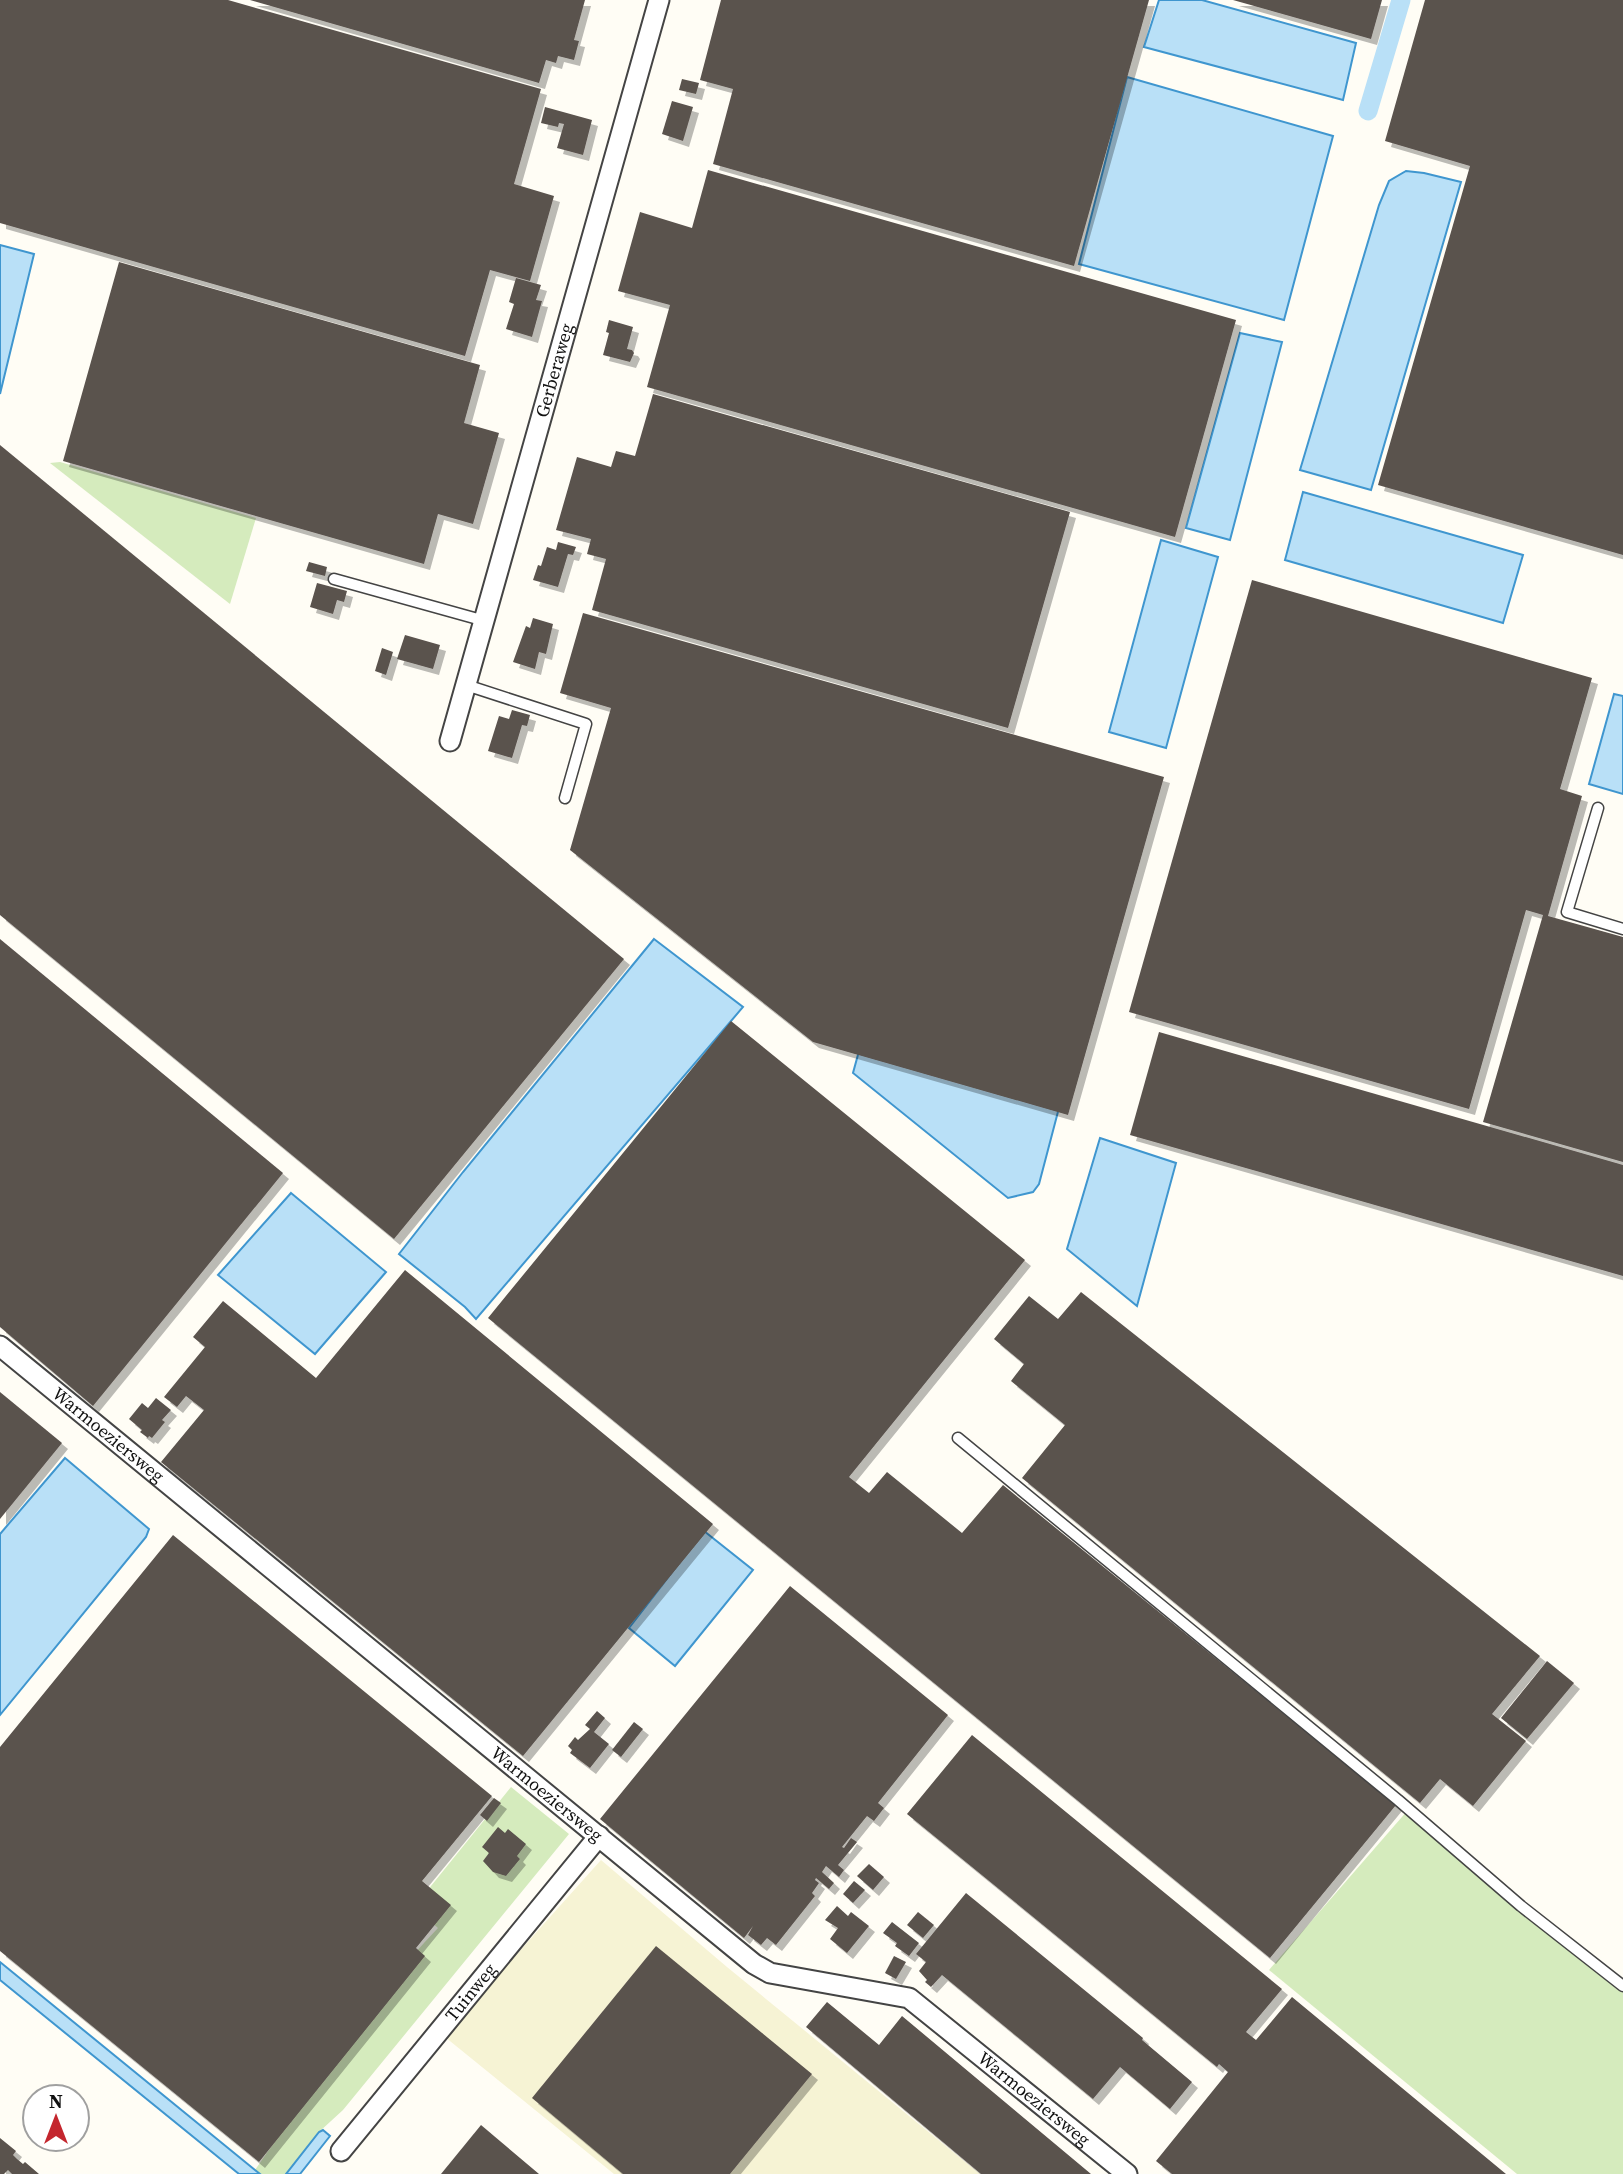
<svg xmlns="http://www.w3.org/2000/svg" width="1623" height="2174" viewBox="0 0 1623 2174" font-family="'Source Serif 4',serif">
	<style>
		.farmland { fill: #f6f3d4 }
		.green { fill: #d5ebbd }
		.water { fill: #b9e0f7; stroke: #3f96cf; stroke-width: 2 }
		.lines { fill: none; stroke-linecap: round; stroke-linejoin: round }
		.canal { stroke: #b9e0f7; stroke-width: 19 }
		.building { fill: #5a524d; filter: url(#shadow) }
		.service-casing { stroke: #444; stroke-width: 13 }
		.minor-casing { stroke: #444; stroke-width: 23 }
		.service { stroke: #fff; stroke-width: 10 }
		.minor { stroke: #fff; stroke-width: 19 }
		.labels { text-anchor: middle; stroke-width: 7; stroke-linejoin: round; paint-order: stroke }
		.street-label { font-size: 18px; fill: #111; stroke: #fff }
	</style>
	<defs>
		<filter id="shadow"><feDropShadow dx="6" dy="6" stdDeviation="0" flood-color="#0004"/></filter>
	</defs>
	<rect width="100%" height="100%" fill="#fffdf5"/>
	<!-- farmland -->
	<polygon class="farmland" points="601,1860 727,1967 980,2174 614,2174 445,2037 473,2003"/>
	<!-- green -->
	<g class="green">
		<polygon points="60,462 256,518 230,604 50,463"/>
		<path d="M511 1787 569 1834 343 2110 319 2132 286 2174H260L255 2170C313 2088 368 2001 438 1928L414 1907Z"/>
		<polygon points="1408,1810 1623,1984 1623,2174 1517,2174 1269,1970"/>
	</g>
	<!-- water -->
	<g class="water">
		<polygon points="1159,0 1202,0 1356,43 1343,100 1144,47"/>
		<polygon points="1127,77 1333,136 1284,320 1079,264"/>
		<polygon points="1406,171 1424,173 1461,182 1371,490 1300,470 1379,205 1389,181"/>
		<polygon points="0,245 34,254 0,394"/>
		<polygon points="1240,333 1282,342 1230,540 1186,528"/>
		<polygon points="1303,492 1523,555 1503,623 1285,560"/>
		<polygon points="1161,540 1218,557 1166,748 1109,732"/>
		<polygon points="1614,694 1623,696 1623,794 1589,784"/>
		<polygon points="654,939 743,1007 476,1319 465,1307 399,1254 463,1172"/>
		<polygon points="876,989 1075,1047 1039,1184 1033,1192 1008,1198 853,1073"/>
		<polygon points="1100,1138 1176,1163 1137,1306 1067,1249"/>
		<polygon points="291,1193 386,1272 315,1354 218,1275"/>
		<polygon points="65,1458 149,1529 146,1537 0,1715 0,1534"/>
		<polygon points="704,1531 753,1570 675,1666 629,1628"/>
		<polygon points="0,1962 255,2170 260,2174 239,2174 0,1980"/>
		<polygon points="323,2130 330,2136 300,2174 286,2174 319,2132"/>
	</g>
	<g class="lines">
		<!-- canal -->
		<polyline class="canal" points="1368,111 1401,0"/>
	</g>
	<!-- building -->
	<g class="building">
		<polygon points="0,0 228,0 541,89 514,184 554,196 530,281 490,270 465,356 0,223"/>
		<polygon points="250,0 585,0 574,40 579,41 574,60 558,56 556,63 546,60 539,83"/>
		<polygon points="721,0 1149,0 1074,266 713,164 733,89 700,80"/>
		<polygon points="1233,0 1382,0 1371,39"/>
		<polygon points="1425,0 1623,0 1623,555 1378,485 1470,166 1385,141"/>
		<polygon points="682,79 699,83 696,94 679,90"/>
		<polygon points="672,101 693,107 683,141 662,134"/>
		<polygon points="545,107 592,120 583,155 557,148 564,124 559,123 558,127 541,123"/>
		<polygon points="708,170 1236,320 1175,537 647,387 670,305 618,291 640,212 692,228"/>
		<polygon points="119,262 480,365 464,423 499,433 473,524 438,514 424,564 63,461"/>
		<polygon points="516,278 541,285 536,300 542,301 532,337 506,329 514,304 509,302"/>
		<polygon points="609,320 633,327 627,349 632,350 634,353 630,362 603,355 609,333 606,332"/>
		<polygon points="653,394 1070,512 1008,728 592,610 606,559 587,554 591,539 556,530 577,457 611,467 616,451 635,456"/>
		<polygon points="0,445 624,959 394,1239 0,915"/>
		<polygon points="558,542 576,547 573,555 568,554 558,587 533,580 538,565 541,566 547,547 556,550"/>
		<polygon points="309,562 327,567 325,576 306,571"/>
		<polygon points="1252,580 1592,678 1560,789 1582,796 1548,916 1623,937 1623,1162 1483,1122 1543,915 1526,910 1469,1109 1129,1012"/>
		<polygon points="317,583 347,591 344,602 337,600 333,614 310,607"/>
		<polygon points="583,613 1164,777 1068,1115 813,1042 570,850 611,708 560,693"/>
		<polygon points="533,618 553,624 546,654 539,652 535,669 513,662 526,626 530,628"/>
		<polygon points="405,635 440,645 433,669 397,659"/>
		<polygon points="382,648 393,652 386,675 375,671"/>
		<polygon points="512,710 530,715 527,726 522,725 512,758 488,751 499,716 509,719"/>
		<polygon points="0,939 283,1173 93,1406 0,1327"/>
		<polygon points="731,1021 1025,1260 849,1477 869,1493 887,1472 962,1533 1003,1485 1396,1805 1270,1958 488,1318"/>
		<polygon points="1159,1032 1623,1165 1623,1276 1130,1135"/>
		<polygon points="405,1270 713,1524 523,1756 161,1462 204,1410 186,1396 177,1407 164,1397 205,1347 193,1337 223,1301 316,1378"/>
		<polygon points="1081,1292 1540,1656 1492,1714 1526,1741 1473,1806 1440,1779 1420,1803 1022,1478 1065,1425 1011,1381 1024,1364 994,1339 1029,1296 1058,1319"/>
		<polygon points="0,1392 62,1443 0,1519"/>
		<polygon points="156,1398 171,1410 162,1420 165,1422 152,1438 149,1436 148,1438 140,1432 142,1430 129,1419 142,1403 148,1408"/>
		<polygon points="173,1535 492,1796 422,1881 451,1905 416,1948 425,1956 259,2162 0,1951 0,1747"/>
		<polygon points="790,1586 948,1715 878,1803 884,1808 874,1821 867,1816 842,1847 844,1848 851,1838 857,1842 838,1865 844,1870 839,1877 826,1866 822,1872 834,1883 829,1889 816,1878 815,1880 819,1883 812,1893 815,1896 776,1945 767,1938 761,1945 748,1935 753,1926 744,1938 600,1819"/>
		<polygon points="1547,1661 1574,1683 1527,1739 1501,1718"/>
		<polygon points="597,1711 605,1718 594,1732 609,1744 590,1768 570,1753 572,1750 568,1746 575,1737 578,1740 590,1729 585,1725"/>
		<polygon points="634,1722 643,1729 621,1757 612,1750"/>
		<polygon points="972,1735 1282,1989 1246,2032 1256,2040 1292,1997 1506,2174 1172,2174 1156,2161 1228,2072 1219,2064 1217,2067 907,1814"/>
		<polygon points="494,1798 501,1803 487,1821 480,1815"/>
		<polygon points="498,1827 505,1833 508,1829 526,1844 517,1856 520,1859 506,1876 493,1872 483,1861 489,1853 482,1847"/>
		<polygon points="869,1864 884,1877 873,1890 857,1876"/>
		<polygon points="854,1881 865,1890 853,1903 843,1894"/>
		<polygon points="966,1893 1143,2038 1142,2040 1192,2082 1170,2109 1120,2067 1093,2099 942,1975 931,1987 925,1982 927,1980 919,1971 926,1962 916,1954"/>
		<polygon points="837,1906 848,1916 851,1912 869,1926 847,1953 830,1939 838,1928 825,1920"/>
		<polygon points="918,1912 934,1925 923,1938 907,1925"/>
		<polygon points="892,1922 919,1943 909,1956 895,1946 897,1943 883,1933"/>
		<polygon points="656,1946 812,2074 730,2174 623,2174 532,2098"/>
		<polygon points="894,1956 906,1962 896,1979 885,1973"/>
		<polygon points="827,2002 879,2045 902,2016 1091,2174 981,2174 806,2027"/>
		<polygon points="481,2125 539,2174 441,2174"/>
		<polygon points="0,2138 16,2151 13,2155 17,2159 23,2164 25,2162 39,2174 12,2174 8,2170 4,2174 0,2174"/>
	</g>
	<g class="lines">
		<!-- service casing -->
		<g class="service-casing">
			<g id="service">
				<polyline points="334,579 485,621"/>
				<polyline points="466,685 586,724 565,798"/>
				<polyline points="1598,808 1567,912 1623,929"/>
				<polyline points="958,1438 1398,1800 1521,1906 1623,1986"/>
			</g>
		</g>
		<!-- minor casing -->
		<g class="minor-casing">
			<g id="minor">
				<path id="s1" d="M450 741 659 0"/>
				<path id="s2" d="M0 1346 754 1964 770 1973 909 1998 1127 2174"/>
				<path id="s3" d="M341 2151 599 1836"/>
			</g>
		</g>
		<!-- service -->
		<use href="#service" class="service"/>
		<!-- minor -->
		<use href="#minor" class="minor"/>
	</g>
	<g class="labels">
		<!-- street labels -->
		<g class="street-label">
			<text dy="6" stroke="none"><textPath href="#s1" startOffset="385">Gerberaweg</textPath></text>
			<text dy="6" stroke="none"><textPath href="#s2" startOffset="140">Warmoeziersweg</textPath></text>
			<text dy="6" stroke="none"><textPath href="#s2" startOffset="707">Warmoeziersweg</textPath></text>
			<text dy="6" stroke="none"><textPath href="#s3" startOffset="205">Tuinweg</textPath></text>
			<text dy="6" stroke="none"><textPath href="#s2" startOffset="1295">Warmoeziersweg</textPath></text>
		</g>
	</g>
	<!-- north arrow -->
	<g transform="translate(56 2118)"><circle r="33" fill="#ffffff" stroke="#a0a0a0" stroke-width="2"/>
	<path d="M0-5L12 26L0 18L-12 26Z" fill="#c4262e"/>
	<text y="-10" font-size="19" font-weight="bold" text-anchor="middle" fill="#111111">N</text>
	</g>
</svg>
